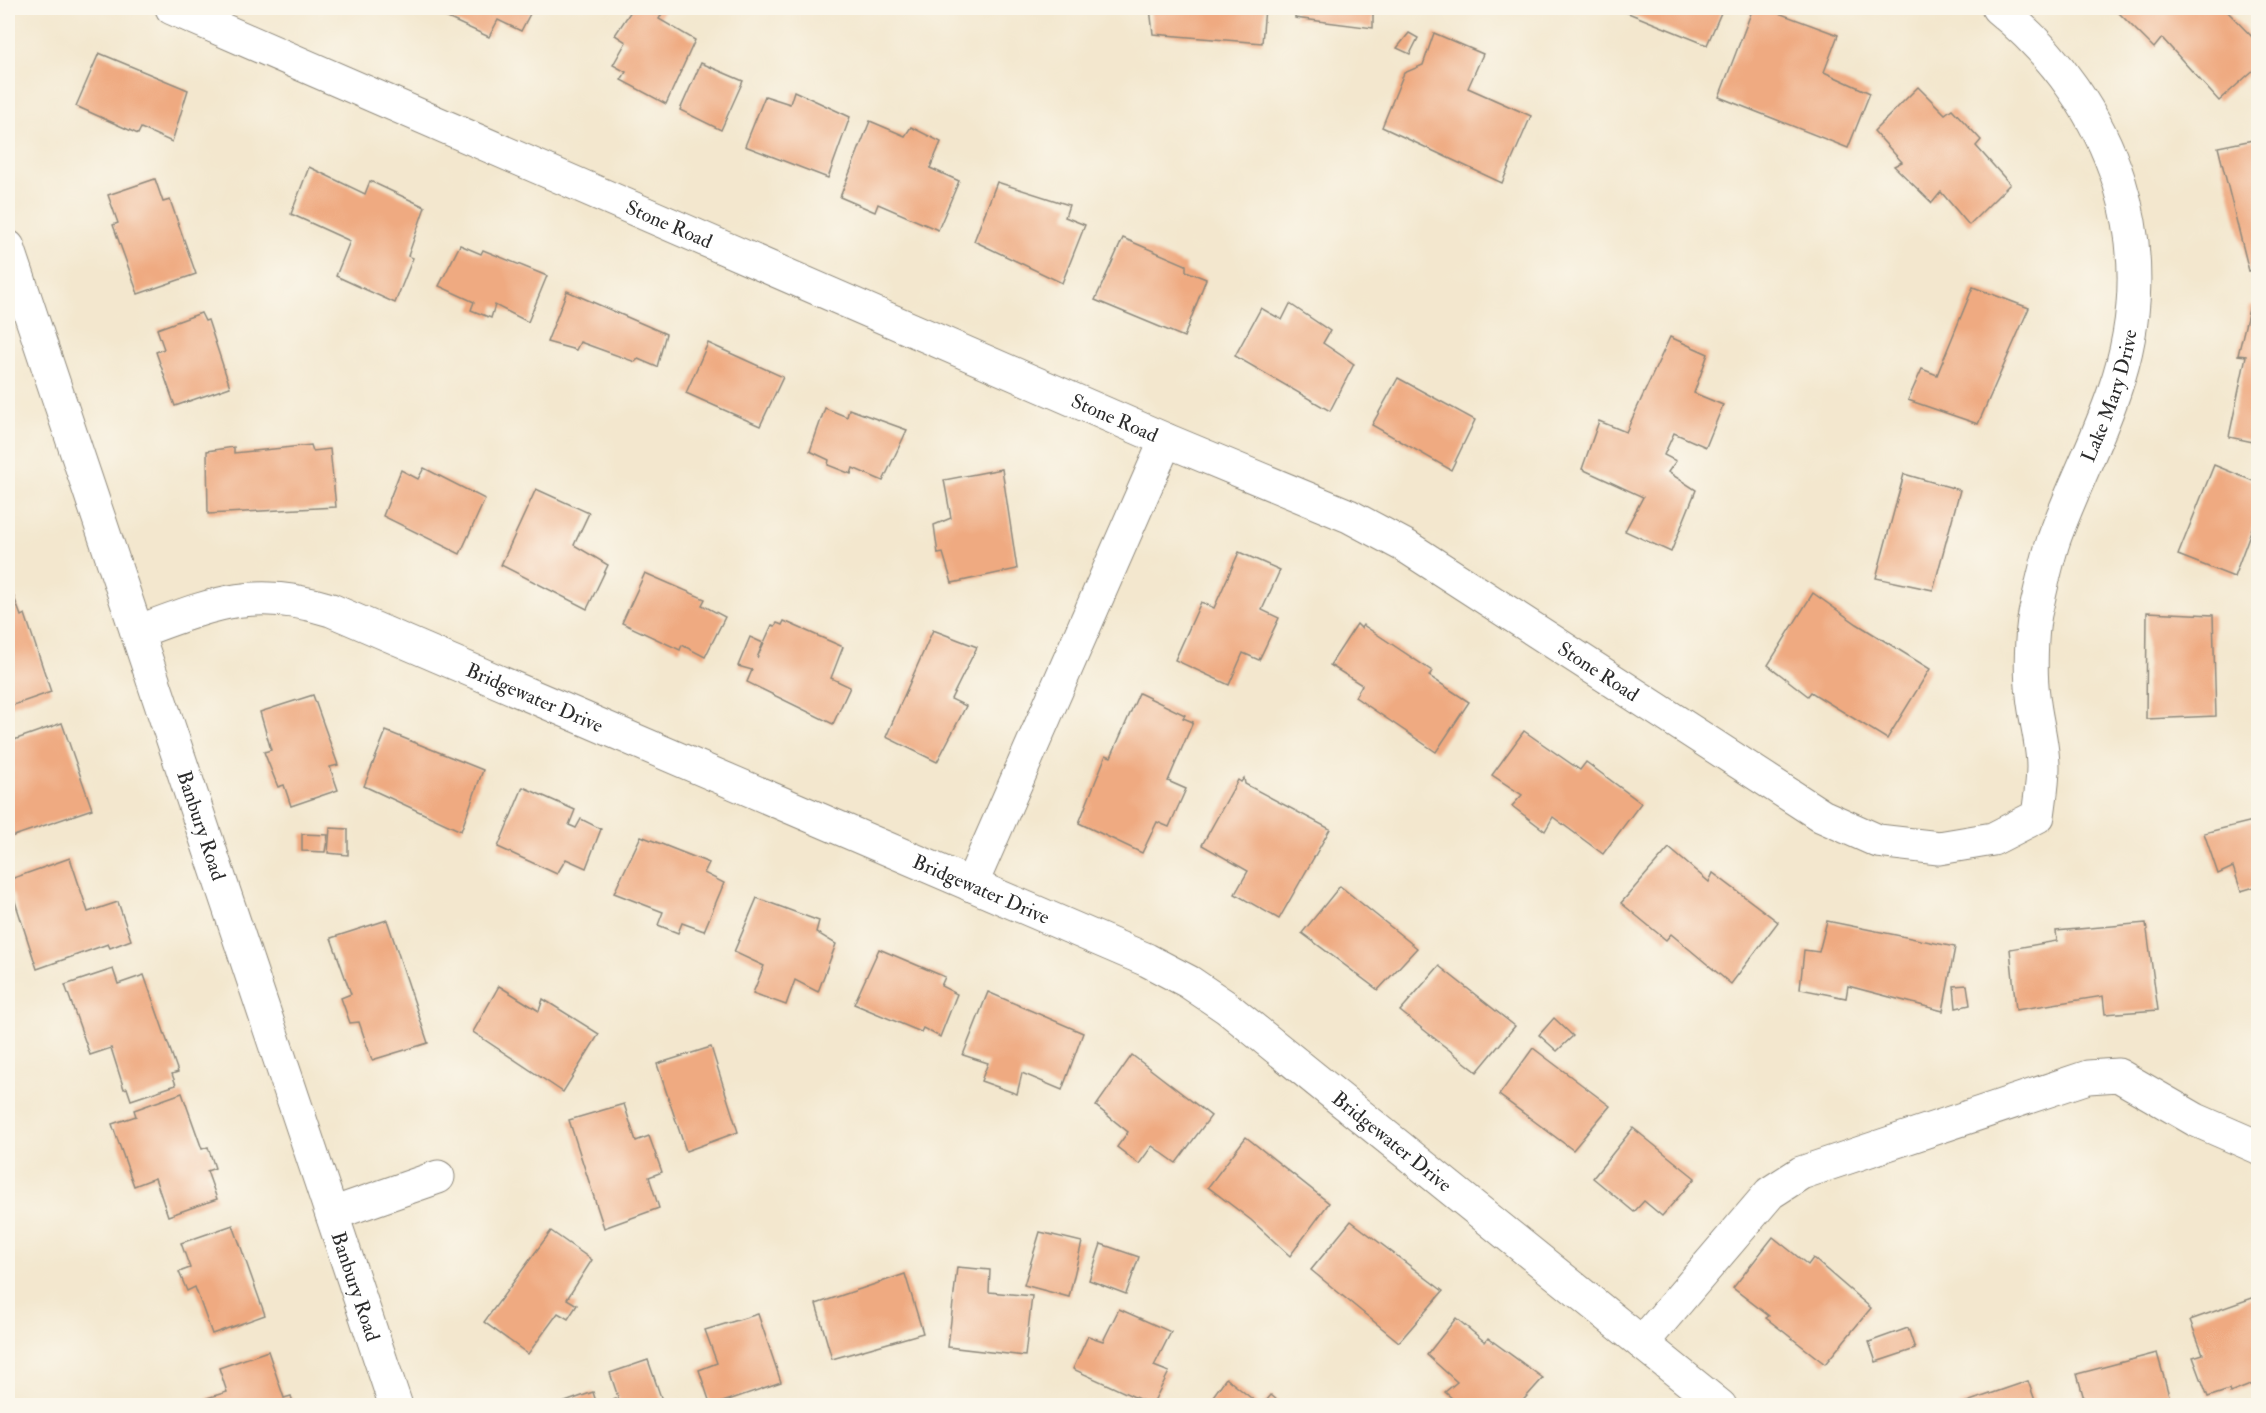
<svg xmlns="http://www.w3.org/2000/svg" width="2266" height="1413" viewBox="0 0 2266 1413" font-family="'IM FELL Double Pica',serif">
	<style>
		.building { fill: #efaa81 }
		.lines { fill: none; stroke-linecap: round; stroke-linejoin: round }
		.minor-casing { stroke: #8f897c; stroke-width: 35 }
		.minor { stroke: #fff; stroke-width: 33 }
		.labels { text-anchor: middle; stroke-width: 5; stroke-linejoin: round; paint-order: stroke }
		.street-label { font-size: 20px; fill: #2b2b2b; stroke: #fbf7ec }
	</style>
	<rect width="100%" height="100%" fill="#fbf7ec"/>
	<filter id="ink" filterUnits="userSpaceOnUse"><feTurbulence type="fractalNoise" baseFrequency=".0167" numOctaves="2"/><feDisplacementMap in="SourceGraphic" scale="12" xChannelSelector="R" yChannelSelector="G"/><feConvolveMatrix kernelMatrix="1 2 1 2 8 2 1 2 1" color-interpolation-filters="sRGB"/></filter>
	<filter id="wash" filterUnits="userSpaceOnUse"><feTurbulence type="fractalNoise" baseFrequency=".008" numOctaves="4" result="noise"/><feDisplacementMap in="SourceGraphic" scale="24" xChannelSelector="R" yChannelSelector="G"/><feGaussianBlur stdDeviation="1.35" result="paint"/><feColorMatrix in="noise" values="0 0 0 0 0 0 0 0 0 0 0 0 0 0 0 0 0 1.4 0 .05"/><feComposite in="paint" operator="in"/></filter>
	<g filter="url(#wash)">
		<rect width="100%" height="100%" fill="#f3e7ce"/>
		<g id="blocks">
			<!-- building -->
			<g class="building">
				<polygon points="426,8 533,8 521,31 498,20 489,37"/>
				<polygon points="633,8 665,8 659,19 695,40 666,104 621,80 626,72 613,65 626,42 615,35"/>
				<polygon points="1150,8 1265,8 1262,43 1153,34"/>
				<polygon points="1295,8 1373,8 1373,28 1295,18"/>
				<polygon points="1616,8 1723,8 1707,45"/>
				<polygon points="1753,8 1765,8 1838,35 1824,72 1870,93 1848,148 1719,97"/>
				<polygon points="2120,8 2224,8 2258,43 2258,66 2219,101 2162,38 2154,48 2117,11"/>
				<polygon points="1409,33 1418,38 1410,54 1397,48"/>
				<polygon points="1434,33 1483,54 1468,88 1531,116 1502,183 1382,127 1404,73 1423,65"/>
				<polygon points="99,53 188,90 172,142 141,128 138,134 76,106"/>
				<polygon points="701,63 743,81 721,130 680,110"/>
				<polygon points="1918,87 1945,114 1952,109 1981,140 1976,146 2010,184 1969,225 1941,192 1932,203 1894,166 1902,162 1874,131"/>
				<polygon points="794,91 850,117 828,178 745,146 765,96 790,104"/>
				<polygon points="870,121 905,136 911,127 941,142 930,168 959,181 938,230 878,204 875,212 840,197"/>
				<polygon points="2258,139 2258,269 2249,271 2218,147"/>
				<polygon points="309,167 365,194 370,181 425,207 408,256 413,258 395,303 336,276 350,241 291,214"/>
				<polygon points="155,179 163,202 170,200 196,274 138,294 113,225 118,223 108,195"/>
				<polygon points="997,182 1069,205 1065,217 1085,225 1062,283 974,241"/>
				<polygon points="1123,238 1186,265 1186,271 1206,279 1184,337 1095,300"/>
				<polygon points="460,245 481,254 483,250 547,276 528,322 495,305 491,318 471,310 474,302 439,286"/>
				<polygon points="1973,287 2029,308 1978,424 1908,400 1922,369 1937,375"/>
				<polygon points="567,291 666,334 657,367 638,359 635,362 580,342 576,350 547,342"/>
				<polygon points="1290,304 1330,331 1323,343 1354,364 1330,411 1235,356 1261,308 1282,320"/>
				<polygon points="2250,305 2258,306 2258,443 2229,437 2246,356 2238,355"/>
				<polygon points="201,313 205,321 208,320 230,387 175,406 156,352 164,349 157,329"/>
				<polygon points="1670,337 1708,354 1694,393 1723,405 1706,447 1674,433 1664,455 1676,461 1668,472 1696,490 1671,552 1625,531 1643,497 1582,469 1599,421 1626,432"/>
				<polygon points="708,343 783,377 760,426 686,393"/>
				<polygon points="1398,378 1475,420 1451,470 1372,425"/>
				<polygon points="825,408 847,417 849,409 907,430 883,481 853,468 851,474 828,465 829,460 810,451"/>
				<polygon points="311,445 313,451 330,449 336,507 208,514 207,451 234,447 234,453"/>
				<polygon points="2214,465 2258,483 2258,512 2234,577 2178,555"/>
				<polygon points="424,468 485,499 460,554 383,516 401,470 418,479"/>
				<polygon points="1002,469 1017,569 952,583 943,553 938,554 934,525 951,518 944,480"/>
				<polygon points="1904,474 1960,490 1933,590 1876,578"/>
				<polygon points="536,489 589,513 574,545 608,565 587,609 501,565"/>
				<polygon points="1239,552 1280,570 1262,610 1279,618 1259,660 1243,653 1229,685 1175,660 1201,602 1214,608"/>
				<polygon points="645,573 705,599 702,605 725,617 705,657 682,645 680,650 622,623"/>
				<polygon points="1813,593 1857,624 1930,669 1887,739 1811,692 1808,696 1768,665"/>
				<polygon points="14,597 21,616 25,614 51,692 8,707 8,599"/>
				<polygon points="2147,612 2213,615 2216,716 2146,719"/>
				<polygon points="784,621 843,647 831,678 850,687 833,724 747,682 752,670 738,666 750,637 763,643 757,658 772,625 775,626 777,623 782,625"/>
				<polygon points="1357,624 1361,628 1363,625 1432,671 1429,676 1469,702 1436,752 1355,697 1362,685 1330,665"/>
				<polygon points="933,630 977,647 951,699 966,706 937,762 886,737"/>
				<polygon points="1139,693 1185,715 1183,718 1193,722 1168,781 1186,789 1169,827 1157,822 1142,853 1079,823 1106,755 1111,757"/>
				<polygon points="313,695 338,765 330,767 338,790 291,806 284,785 278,787 264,752 271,750 260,712"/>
				<polygon points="62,723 92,809 8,838 8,772 13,770 8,755 8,742"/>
				<polygon points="386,731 483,770 461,831 364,786"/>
				<polygon points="1524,731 1580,770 1586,762 1641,803 1603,854 1553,817 1545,831 1512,806 1522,795 1492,775"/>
				<polygon points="1244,778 1245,784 1330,829 1279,919 1235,894 1248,871 1202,845 1238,780 1241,782"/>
				<polygon points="523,787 575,810 569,825 576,828 581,819 601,829 586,868 566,859 557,874 498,847"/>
				<polygon points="2258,802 2258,886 2241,891 2233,867 2218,874 2204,833 2257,820 2253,804"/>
				<polygon points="330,828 348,829 348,855 328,853"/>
				<polygon points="302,834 328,835 325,852 302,851"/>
				<polygon points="641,836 709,863 704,873 724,883 704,931 682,923 678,933 658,925 663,912 614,893"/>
				<polygon points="1669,848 1709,882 1713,873 1778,922 1731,984 1671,934 1666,940 1621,903"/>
				<polygon points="70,858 88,912 118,902 131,940 110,948 108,944 37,969 8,880"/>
				<polygon points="1340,886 1417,948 1378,990 1302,933"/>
				<polygon points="757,898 819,921 816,932 836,944 818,992 795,980 786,1005 753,993 764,966 734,952"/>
				<polygon points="387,920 428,1043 372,1060 359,1022 350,1023 341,998 351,994 331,938"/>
				<polygon points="1827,921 1955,947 1943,1011 1848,986 1846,998 1800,989 1804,950 1819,952"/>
				<polygon points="2146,923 2158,1010 2105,1014 2103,996 2016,1010 2010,949 2057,941 2056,931"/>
				<polygon points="879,949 945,977 941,986 957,994 940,1037 923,1028 921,1032 854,1004"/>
				<polygon points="1439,966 1515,1026 1477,1072 1400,1011"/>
				<polygon points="113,969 118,984 144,975 178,1072 172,1074 176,1085 131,1100 127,1088 124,1089 111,1048 90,1055 65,985"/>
				<polygon points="1967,985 1970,1005 1956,1008 1954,986"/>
				<polygon points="499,986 539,1011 543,999 599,1034 563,1092 473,1032"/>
				<polygon points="988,992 1083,1033 1062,1090 1022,1073 1017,1094 981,1081 988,1063 963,1055"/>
				<polygon points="1554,1018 1573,1036 1557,1051 1539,1035"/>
				<polygon points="711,1047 738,1132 686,1151 657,1064"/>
				<polygon points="1533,1048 1610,1106 1573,1150 1499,1095"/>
				<polygon points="1132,1055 1211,1116 1176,1163 1152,1146 1139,1164 1117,1147 1128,1132 1096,1106"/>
				<polygon points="182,1093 202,1149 208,1147 215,1168 207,1171 217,1199 168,1216 155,1178 134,1186 112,1124 136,1116 134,1110"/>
				<polygon points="624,1104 636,1141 649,1136 662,1172 649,1177 659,1208 604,1228 569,1120"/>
				<polygon points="1633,1128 1695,1178 1662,1216 1644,1201 1634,1212 1593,1178"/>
				<polygon points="1246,1137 1329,1203 1290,1256 1251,1220 1208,1187"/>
				<polygon points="1351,1221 1443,1291 1399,1342 1311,1270"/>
				<polygon points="233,1225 265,1315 212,1334 195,1287 187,1291 179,1272 190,1268 181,1243"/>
				<polygon points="551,1231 592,1260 567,1299 577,1305 568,1319 558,1313 528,1354 484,1322"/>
				<polygon points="1040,1232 1082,1242 1069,1297 1024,1285"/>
				<polygon points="1773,1237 1808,1265 1813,1258 1871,1308 1825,1364 1766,1318 1769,1316 1733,1288"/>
				<polygon points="1101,1244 1139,1257 1126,1294 1089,1280"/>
				<polygon points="957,1267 990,1270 989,1292 1032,1296 1025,1356 948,1347"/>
				<polygon points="905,1274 923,1333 832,1359 816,1304"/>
				<polygon points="2258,1296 2258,1382 2230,1393 2229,1390 2208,1397 2193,1357 2203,1354 2190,1320"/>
				<polygon points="1119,1309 1171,1332 1154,1366 1169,1372 1152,1405 1073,1369 1088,1336 1103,1341"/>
				<polygon points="758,1314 781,1382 711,1406 699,1370 717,1363 705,1330"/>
				<polygon points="1456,1318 1485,1342 1488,1338 1543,1378 1518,1406 1461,1406 1445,1392 1457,1382 1427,1355"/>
				<polygon points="1908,1328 1915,1349 1876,1362 1869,1342"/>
				<polygon points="268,1351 284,1398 291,1396 294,1406 210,1406 207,1398 227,1392 219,1368"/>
				<polygon points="2157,1353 2172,1406 2086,1406 2077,1374"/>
				<polygon points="648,1360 663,1403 621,1406 610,1373"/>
				<polygon points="1226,1378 1261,1406 1206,1406"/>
				<polygon points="2028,1381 2037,1406 1958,1406 1958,1405"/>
				<polygon points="593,1392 597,1405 616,1399 618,1406 554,1406"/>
				<polygon points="1271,1395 1284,1406 1262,1406"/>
			</g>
		</g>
	</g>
	<g filter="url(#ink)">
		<use href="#blocks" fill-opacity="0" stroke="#8f897c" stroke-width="1.5"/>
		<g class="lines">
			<!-- minor casing -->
			<g class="minor-casing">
				<g id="minor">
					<path id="s1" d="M172 8 1166 440 1349 516 1407 547 1822 816 1878 841 1939 848 1993 839 2038 816C2040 800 2043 783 2043 767 2043 743 2035 719 2033 695 2030 674 2031 635 2035 614 2041 589 2046 563 2054 539 2072 489 2097 442 2114 392 2165 247 2115 103 1998 8"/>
					<path id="s2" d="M8 247 396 1406"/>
					<path id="s3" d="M137 632C210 605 253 585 331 610L1147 960 1189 982 1226 1007 1720 1406"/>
					<polyline points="971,885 1166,440"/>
					<polyline points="332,1214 438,1177"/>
					<polyline points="1642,1343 1770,1193 1801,1173 2088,1077 2118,1075 2196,1120 2258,1147"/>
				</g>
			</g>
			<!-- minor -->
			<use href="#minor" class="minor"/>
		</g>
	</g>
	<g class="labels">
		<!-- street labels -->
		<g class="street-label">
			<text dy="7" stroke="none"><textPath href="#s1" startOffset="542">Stone Road</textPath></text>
			<text dy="7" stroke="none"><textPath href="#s1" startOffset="2505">Lake Mary Drive</textPath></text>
			<text dy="7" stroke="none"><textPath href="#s1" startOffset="1028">Stone Road</textPath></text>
			<text dy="7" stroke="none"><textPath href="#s1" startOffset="1576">Stone Road</textPath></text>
			<text dy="7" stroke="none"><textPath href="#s3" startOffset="422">Bridgewater Drive</textPath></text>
			<text dy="7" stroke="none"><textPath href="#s2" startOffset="610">Banbury Road</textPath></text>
			<text dy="7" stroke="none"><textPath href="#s3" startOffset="908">Bridgewater Drive</textPath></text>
			<text dy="7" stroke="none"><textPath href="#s3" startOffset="1394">Bridgewater Drive</textPath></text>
			<text dy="7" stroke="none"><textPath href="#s2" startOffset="1096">Banbury Road</textPath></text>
		</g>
	</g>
	<!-- margin -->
	<rect width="2266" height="1413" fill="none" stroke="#fbf7ec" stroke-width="30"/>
</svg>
